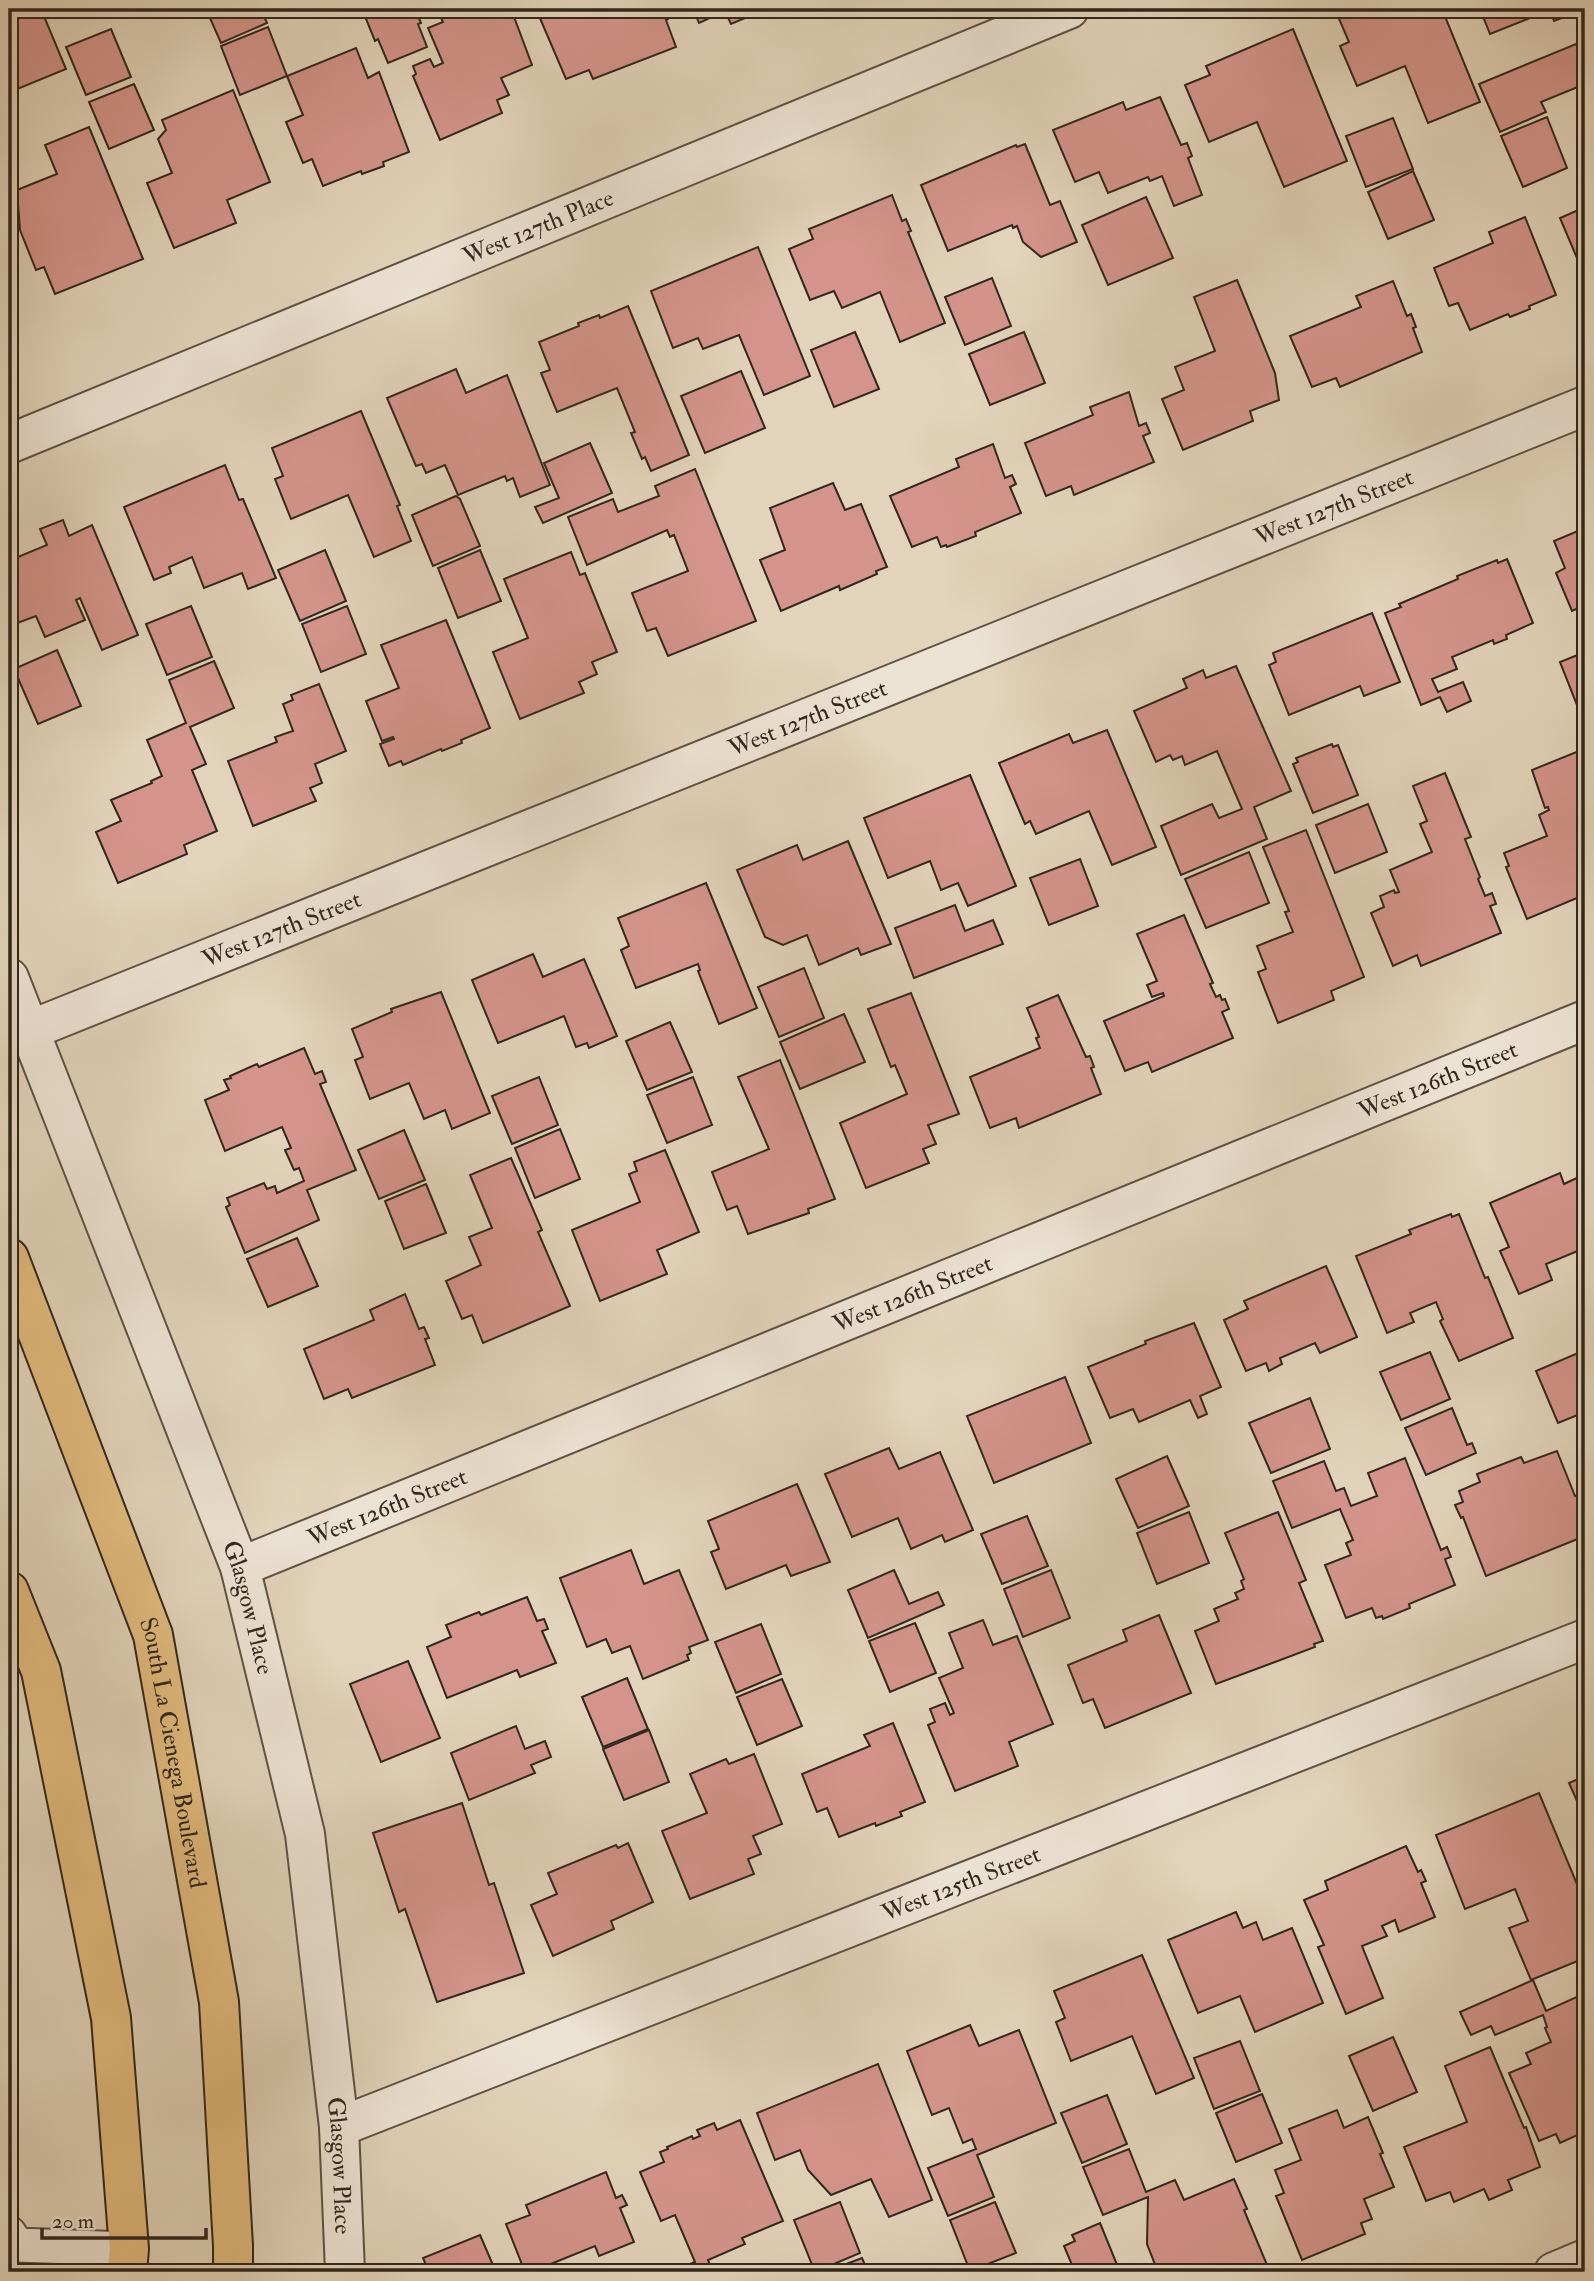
<svg xmlns="http://www.w3.org/2000/svg" width="1594" height="2281" viewBox="0 0 1594 2281" font-family="'IM FELL Double Pica',serif">
	<style>
		.building { fill: #d4948b; stroke: #32271e; stroke-width: 2 }
		.lines { fill: none; stroke-linecap: round; stroke-linejoin: round }
		.service-casing { stroke: #5e5245; stroke-width: 37 }
		.minor-casing { stroke: #5e5245; stroke-width: 42 }
		.primary-casing { stroke: #32271e; stroke-width: 42 }
		.service { stroke: #ece2d2; stroke-width: 33 }
		.minor { stroke: #ece2d2; stroke-width: 38 }
		.primary { stroke: #e1ba7d; stroke-width: 38 }
		.labels { text-anchor: middle; stroke-width: 7; stroke-linejoin: round; paint-order: stroke }
		.street-label { font-size: 24px; fill: #32271e; stroke: #ece2d2 }
	</style>
	<rect width="100%" height="100%" fill="#e2d3ba"/>
	<filter id="stains"><feTurbulence type="fractalNoise" baseFrequency=".00286" numOctaves="4"/><feColorMatrix values="0 0 0 0 .2 0 0 0 0 .09 0 0 0 0 .02 0 0 0 .5 -.17"/></filter>
	<radialGradient id="worn" r=".72"><stop offset=".6" stop-color="#630" stop-opacity="0"/><stop offset="1" stop-color="#630" stop-opacity=".3"/></radialGradient>
	<!-- building -->
	<g class="building">
		<polygon points="9,9 41,9 66,69 15,90 9,74"/>
		<polygon points="206,9 261,9 267,23 221,43"/>
		<polygon points="362,9 415,9 421,23 418,24 427,47 388,63 378,39 375,41"/>
		<polygon points="437,9 511,9 532,65 501,78 509,95 497,100 502,113 440,140 413,76 416,74 413,66 430,59 434,67 443,63 428,28 443,22"/>
		<polygon points="536,9 664,9 668,19 666,20 676,47 593,79 589,70 566,79"/>
		<polygon points="693,9 761,9 762,11 731,24 725,11 699,23"/>
		<polygon points="1351,9 1442,9 1480,102 1428,123 1405,66 1357,86 1340,46 1349,42 1337,14"/>
		<polygon points="1480,9 1585,9 1554,21 1550,10 1490,34"/>
		<polygon points="268,27 287,76 240,95 221,46"/>
		<polygon points="111,29 131,77 86,95 66,47"/>
		<polygon points="1293,29 1347,161 1284,187 1257,122 1209,142 1185,85 1210,75 1206,66"/>
		<polygon points="1576,44 1585,67 1585,84 1541,102 1546,112 1500,132 1479,84"/>
		<polygon points="356,48 368,78 379,72 409,152 383,162 384,166 362,174 361,171 323,186 312,159 303,163 286,122 303,115 287,76"/>
		<polygon points="134,84 154,130 109,149 89,102"/>
		<polygon points="233,90 270,182 227,200 236,223 174,248 147,183 172,173 158,139 166,130 162,120"/>
		<polygon points="1160,97 1181,145 1187,143 1192,156 1188,158 1202,195 1174,206 1162,176 1150,181 1148,177 1108,193 1099,172 1075,182 1053,130 1123,102 1126,110"/>
		<polygon points="1547,117 1567,168 1523,187 1501,136"/>
		<polygon points="1393,118 1413,169 1366,187 1346,136"/>
		<polygon points="89,127 143,259 55,294 44,267 36,270 20,230 17,190 57,174 45,145"/>
		<polygon points="1025,144 1050,205 1060,201 1077,242 1041,257 1023,242 1017,226 1013,228 1012,225 948,251 921,185 1016,145 1017,147"/>
		<polygon points="1413,171 1434,220 1388,239 1368,192"/>
		<polygon points="892,195 902,221 906,219 911,231 908,232 945,323 900,342 880,292 842,308 834,291 810,300 789,249 813,239 809,229"/>
		<polygon points="1146,197 1173,258 1108,285 1082,225"/>
		<polygon points="1585,207 1585,277 1560,218"/>
		<polygon points="1525,217 1556,295 1529,306 1530,309 1510,317 1508,314 1470,330 1458,303 1449,306 1434,268 1493,243 1489,232"/>
		<polygon points="758,247 810,376 764,395 739,335 703,349 698,338 673,348 651,291"/>
		<polygon points="992,278 1011,326 965,345 945,297"/>
		<polygon points="1237,280 1275,373 1279,400 1250,411 1253,421 1183,450 1162,399 1184,390 1175,367 1215,351 1194,297"/>
		<polygon points="1393,281 1407,316 1411,314 1416,327 1413,328 1422,352 1340,387 1336,378 1312,387 1290,336 1361,307 1356,296"/>
		<polygon points="628,306 689,455 651,471 645,457 642,459 631,433 635,432 617,388 557,412 541,373 550,370 539,342 579,326 578,323 599,315 600,318"/>
		<polygon points="855,332 879,389 834,407 811,350"/>
		<polygon points="1024,332 1045,383 990,405 969,354"/>
		<polygon points="456,369 466,393 507,375 550,485 520,497 513,478 507,481 505,476 458,495 445,465 426,473 422,464 416,466 387,398"/>
		<polygon points="741,371 765,428 705,453 681,396"/>
		<polygon points="1129,392 1139,426 1146,423 1150,433 1143,436 1154,462 1074,495 1071,486 1046,496 1025,443 1093,415 1090,407"/>
		<polygon points="361,411 400,505 397,506 411,541 374,557 348,495 291,519 275,479 283,476 272,448"/>
		<polygon points="590,443 612,493 543,523 535,507 559,498 544,463"/>
		<polygon points="993,444 1005,478 1012,475 1016,484 1010,487 1021,513 975,532 976,536 947,547 946,545 941,547 937,537 912,547 890,496 959,467 956,459"/>
		<polygon points="225,465 239,500 243,499 276,578 248,589 242,573 204,588 192,557 169,567 171,573 154,580 124,507"/>
		<polygon points="695,469 756,621 668,656 656,628 647,631 632,593 688,571 674,535 670,537 667,530 587,565 568,517 613,499 618,512 659,496 655,486"/>
		<polygon points="833,483 845,510 861,504 887,567 876,571 877,574 840,590 839,586 781,611 760,560 785,550 770,508"/>
		<polygon points="456,496 460,499 480,546 433,566 412,515"/>
		<polygon points="63,520 69,536 92,525 138,635 102,650 80,598 76,600 85,620 45,637 36,616 12,625 9,618 9,569 16,566 13,559 47,545 40,529"/>
		<polygon points="1585,528 1585,605 1572,611 1556,573 1565,568 1554,541"/>
		<polygon points="325,550 346,601 300,621 278,570"/>
		<polygon points="480,550 501,601 458,618 438,568"/>
		<polygon points="571,552 580,575 585,573 617,652 592,662 597,674 579,682 584,693 520,719 493,652 528,638 504,579"/>
		<polygon points="1507,559 1533,623 1506,635 1507,639 1494,644 1493,640 1452,657 1457,669 1432,679 1438,692 1463,682 1471,701 1447,712 1440,697 1421,705 1385,613 1401,607 1399,604 1458,579 1457,576 1497,560 1498,563"/>
		<polygon points="191,606 212,657 167,675 146,624"/>
		<polygon points="347,606 366,654 321,672 302,624"/>
		<polygon points="1372,613 1400,682 1364,696 1360,686 1289,715 1269,665 1276,662 1273,653"/>
		<polygon points="446,620 490,728 461,740 462,743 442,751 441,749 403,765 401,761 389,766 380,744 394,739 393,737 382,741 366,701 399,688 381,645"/>
		<polygon points="57,650 81,706 38,724 14,669"/>
		<polygon points="1585,652 1585,707 1579,710 1560,662"/>
		<polygon points="214,661 234,708 190,727 206,764 192,770 217,831 184,845 187,854 118,883 96,832 121,821 111,800 152,783 151,781 162,776 147,740 186,723 169,680"/>
		<polygon points="1236,666 1291,791 1254,807 1267,839 1181,875 1161,826 1212,804 1219,818 1242,809 1217,751 1185,765 1182,756 1173,760 1170,755 1156,762 1134,711 1187,688 1183,679 1203,670 1206,678"/>
		<polygon points="319,684 346,751 315,764 322,783 310,788 316,801 253,826 228,761 277,742 275,737 293,731 283,704 293,700 291,695"/>
		<polygon points="1107,730 1156,847 1112,865 1089,811 1036,834 1030,821 1025,824 999,763 1069,734 1073,743"/>
		<polygon points="1332,744 1333,747 1338,745 1358,795 1313,813 1293,764 1298,762 1296,758"/>
		<polygon points="1584,749 1585,897 1584,895 1527,919 1506,867 1509,866 1504,853 1547,836 1539,815 1549,810 1548,807 1545,808 1532,770"/>
		<polygon points="1445,773 1471,837 1465,839 1480,877 1478,879 1485,896 1492,893 1496,904 1490,906 1501,933 1421,966 1417,955 1393,966 1371,913 1384,907 1380,896 1394,890 1395,893 1399,892 1390,870 1432,852 1420,824 1427,821 1413,786"/>
		<polygon points="970,775 1016,886 968,906 958,883 941,890 930,861 888,878 864,818"/>
		<polygon points="1368,804 1387,852 1335,873 1316,825"/>
		<polygon points="1306,830 1364,977 1331,991 1334,1000 1278,1023 1258,972 1266,969 1257,946 1293,932 1285,912 1289,911 1263,847"/>
		<polygon points="848,841 891,944 861,955 858,948 819,965 807,935 783,945 765,937 737,870 797,845 803,860"/>
		<polygon points="1249,852 1269,903 1206,928 1185,879"/>
		<polygon points="1080,859 1098,906 1049,925 1030,878"/>
		<polygon points="706,883 757,1008 719,1024 698,971 700,970 698,964 636,988 621,950 629,946 618,918"/>
		<polygon points="955,905 965,931 993,920 1003,944 914,978 895,928"/>
		<polygon points="1184,915 1213,983 1210,984 1216,997 1220,995 1222,1000 1225,999 1229,1009 1222,1012 1233,1038 1152,1072 1148,1062 1125,1071 1104,1021 1164,996 1163,993 1152,997 1147,985 1157,981 1137,934"/>
		<polygon points="533,954 543,977 584,959 617,1036 589,1048 587,1043 576,1047 564,1016 498,1043 472,980"/>
		<polygon points="804,968 824,1018 779,1037 758,987"/>
		<polygon points="441,992 490,1113 452,1129 445,1110 424,1119 409,1083 370,1099 355,1060 363,1057 352,1029 392,1012 391,1009"/>
		<polygon points="911,993 959,1114 928,1125 936,1144 923,1149 929,1163 866,1188 840,1123 907,1094 895,1065 891,1067 868,1009"/>
		<polygon points="1058,995 1086,1057 1090,1056 1094,1067 1091,1068 1101,1094 1019,1128 1016,1118 990,1128 970,1077 1040,1048 1036,1038 1039,1037 1027,1008"/>
		<polygon points="844,1014 865,1062 800,1089 780,1042"/>
		<polygon points="670,1022 692,1072 647,1090 626,1041"/>
		<polygon points="304,1048 315,1074 322,1071 326,1082 320,1084 356,1170 307,1190 319,1220 245,1253 226,1207 230,1205 227,1198 264,1183 267,1189 275,1186 277,1193 304,1181 299,1168 294,1170 285,1150 291,1148 282,1127 225,1151 205,1100 229,1090 224,1080 231,1078 230,1076 257,1064 259,1067"/>
		<polygon points="780,1060 835,1199 808,1209 809,1213 748,1234 737,1206 727,1210 712,1172 769,1149 738,1077"/>
		<polygon points="539,1077 558,1125 512,1144 492,1096"/>
		<polygon points="693,1077 712,1125 667,1143 647,1095"/>
		<polygon points="560,1129 580,1179 535,1198 515,1148"/>
		<polygon points="404,1130 425,1180 379,1199 358,1150"/>
		<polygon points="665,1150 699,1232 657,1250 667,1274 600,1301 572,1230 640,1202 629,1174 637,1171 634,1162"/>
		<polygon points="511,1158 542,1230 538,1232 570,1306 483,1343 472,1315 462,1319 446,1281 481,1265 469,1237 492,1228 470,1175"/>
		<polygon points="1560,1173 1564,1184 1585,1174 1585,1248 1546,1264 1552,1280 1519,1294 1500,1251 1509,1247 1490,1203"/>
		<polygon points="426,1184 446,1233 404,1249 385,1201"/>
		<polygon points="1451,1214 1452,1217 1459,1214 1485,1278 1488,1277 1513,1338 1459,1361 1440,1321 1443,1319 1436,1302 1410,1313 1414,1322 1387,1333 1356,1256 1411,1234 1409,1230"/>
		<polygon points="297,1238 318,1286 268,1307 247,1259"/>
		<polygon points="1326,1266 1357,1337 1320,1353 1315,1343 1280,1358 1282,1364 1269,1371 1266,1363 1246,1371 1224,1320 1248,1309 1244,1301"/>
		<polygon points="405,1294 419,1329 424,1327 429,1338 425,1339 435,1365 352,1398 348,1389 324,1399 304,1349 374,1320 370,1310"/>
		<polygon points="1194,1323 1221,1387 1200,1396 1207,1414 1198,1418 1190,1400 1139,1422 1133,1409 1110,1418 1088,1367 1146,1344 1145,1341"/>
		<polygon points="1585,1350 1585,1412 1558,1423 1536,1371"/>
		<polygon points="1430,1352 1450,1399 1401,1420 1380,1372"/>
		<polygon points="1065,1377 1091,1443 994,1483 967,1416"/>
		<polygon points="1310,1398 1330,1449 1271,1473 1249,1423"/>
		<polygon points="1452,1408 1467,1445 1472,1443 1476,1453 1426,1475 1405,1428"/>
		<polygon points="889,1448 899,1469 940,1452 973,1530 945,1542 942,1535 911,1549 898,1518 852,1537 825,1474"/>
		<polygon points="1557,1451 1575,1496 1582,1493 1585,1502 1585,1505 1579,1508 1585,1522 1585,1536 1486,1576 1463,1517 1461,1518 1455,1505 1463,1502 1459,1491 1480,1482 1477,1474 1521,1457 1524,1463"/>
		<polygon points="1167,1456 1189,1506 1138,1528 1116,1479"/>
		<polygon points="1405,1458 1441,1550 1447,1547 1451,1557 1445,1559 1455,1585 1409,1604 1410,1608 1383,1619 1382,1616 1376,1618 1372,1608 1346,1618 1325,1565 1351,1555 1346,1543 1353,1540 1340,1509 1292,1528 1273,1481 1324,1461 1336,1491 1344,1488 1351,1506 1377,1496 1368,1473"/>
		<polygon points="797,1484 830,1562 791,1576 786,1565 726,1589 711,1552 719,1549 708,1521"/>
		<polygon points="1189,1512 1209,1563 1157,1584 1137,1533"/>
		<polygon points="1278,1512 1306,1580 1299,1583 1323,1641 1314,1644 1315,1647 1216,1684 1195,1631 1219,1621 1214,1609 1238,1599 1235,1593 1244,1589 1241,1581 1244,1579 1225,1533"/>
		<polygon points="1027,1516 1048,1566 1002,1584 981,1534"/>
		<polygon points="631,1550 644,1584 679,1570 708,1640 689,1647 691,1653 687,1655 689,1660 643,1679 630,1646 612,1653 606,1639 587,1647 560,1578"/>
		<polygon points="894,1570 909,1604 938,1592 944,1605 868,1638 848,1590"/>
		<polygon points="1051,1570 1070,1618 1023,1637 1004,1589"/>
		<polygon points="527,1597 537,1621 544,1619 548,1629 542,1631 556,1663 520,1677 517,1670 447,1698 427,1647 451,1637 446,1625 479,1612 481,1615"/>
		<polygon points="1159,1615 1191,1693 1105,1728 1093,1699 1083,1703 1068,1665 1127,1641 1123,1630"/>
		<polygon points="983,1620 993,1645 1017,1636 1053,1724 1009,1742 1018,1766 955,1791 928,1725 935,1722 930,1709 945,1703 950,1715 954,1713 939,1678 963,1668 949,1633"/>
		<polygon points="915,1623 936,1673 890,1692 869,1641"/>
		<polygon points="761,1624 781,1674 736,1693 715,1642"/>
		<polygon points="408,1661 440,1738 381,1762 350,1684"/>
		<polygon points="627,1678 648,1729 603,1747 582,1697"/>
		<polygon points="782,1679 802,1726 757,1745 737,1697"/>
		<polygon points="893,1723 925,1802 900,1812 902,1816 876,1826 875,1823 839,1837 827,1808 817,1812 802,1774 870,1746 864,1735"/>
		<polygon points="516,1726 525,1749 545,1741 551,1757 531,1765 535,1773 469,1800 451,1753"/>
		<polygon points="649,1730 669,1782 624,1800 603,1749"/>
		<polygon points="754,1754 782,1824 753,1836 761,1854 748,1859 754,1874 690,1899 662,1831 707,1813 690,1774 726,1759 729,1764"/>
		<polygon points="1585,1776 1585,1819 1569,1783"/>
		<polygon points="1539,1793 1579,1889 1585,1887 1585,1958 1531,1980 1509,1928 1528,1921 1515,1889 1465,1909 1436,1835"/>
		<polygon points="462,1803 489,1885 494,1883 524,1973 437,2002 405,1909 399,1912 373,1833"/>
		<polygon points="628,1843 653,1902 611,1921 614,1929 553,1956 531,1905 557,1894 548,1873 616,1845 618,1848"/>
		<polygon points="1406,1846 1418,1872 1421,1870 1426,1881 1421,1883 1435,1917 1399,1932 1395,1920 1382,1926 1387,1936 1362,1946 1383,1998 1346,2014 1318,1947 1324,1945 1304,1900 1328,1890 1325,1881"/>
		<polygon points="1236,1912 1243,1928 1256,1922 1263,1940 1292,1928 1323,2003 1255,2032 1240,1996 1198,2013 1168,1940"/>
		<polygon points="1142,1955 1194,2078 1156,2094 1132,2036 1071,2061 1056,2022 1065,2018 1054,1991"/>
		<polygon points="1533,1980 1546,2011 1581,1995 1585,2004 1585,2134 1584,2132 1560,2143 1556,2134 1539,2141 1509,2073 1531,2064 1526,2053 1551,2042 1545,2028 1547,2027 1543,2015 1495,2035 1491,2026 1471,2035 1460,2012"/>
		<polygon points="970,2025 979,2046 1019,2030 1056,2123 977,2155 994,2197 948,2216 928,2168 976,2149 972,2139 963,2143 949,2108 932,2115 907,2051"/>
		<polygon points="1393,2037 1417,2092 1373,2111 1349,2056"/>
		<polygon points="1240,2041 1260,2091 1214,2109 1194,2058"/>
		<polygon points="1490,2047 1524,2128 1526,2127 1540,2167 1508,2180 1512,2190 1489,2200 1484,2189 1454,2202 1450,2192 1426,2201 1404,2147 1467,2122 1445,2066"/>
		<polygon points="878,2064 932,2200 889,2217 871,2179 831,2195 808,2170 800,2150 775,2160 757,2113"/>
		<polygon points="1262,2094 1282,2143 1236,2162 1216,2113"/>
		<polygon points="1107,2095 1127,2144 1082,2163 1061,2113"/>
		<polygon points="1337,2110 1344,2128 1368,2117 1383,2153 1380,2154 1394,2187 1364,2199 1372,2219 1361,2223 1365,2234 1302,2260 1276,2196 1284,2193 1275,2170 1301,2160 1289,2129"/>
		<polygon points="740,2120 783,2221 742,2238 745,2244 708,2260 713,2272 670,2272 695,2262 675,2215 661,2221 640,2172 664,2162 660,2152 668,2149 667,2147 692,2136 693,2139 700,2136 697,2130 714,2123 717,2130"/>
		<polygon points="1129,2149 1146,2192 1175,2180 1184,2200 1234,2179 1247,2209 1244,2210 1270,2272 1158,2272 1147,2244 1148,2197 1103,2215 1083,2167"/>
		<polygon points="606,2172 616,2198 622,2195 627,2205 620,2208 634,2242 599,2256 595,2246 531,2272 525,2272 506,2224 530,2215 526,2205"/>
		<polygon points="840,2202 860,2253 815,2272 794,2220"/>
		<polygon points="995,2202 1016,2253 970,2271 950,2220"/>
		<polygon points="1100,2223 1120,2272 1075,2272 1064,2246 1075,2241 1072,2235"/>
		<polygon points="480,2235 496,2272 429,2272 423,2258"/>
		<polygon points="862,2258 868,2272 825,2272"/>
		<polygon points="958,2264 962,2272 937,2272"/>
	</g>
	<g class="lines">
		<!-- service casing -->
		<g class="service-casing">
			<polyline id="service" points="9,2233 17,2245 129,2249"/>
		</g>
		<!-- minor casing -->
		<g class="minor-casing">
			<g id="minor">
				<path id="s1" d="M9 444 1069 9"/>
				<path id="s2" d="M9 978 240 1567 305 1834 339 2127 345 2272"/>
				<path id="s3" d="M30 1030 1585 406"/>
				<path id="s4" d="M240 1567 1585 1020"/>
				<path id="s5" d="M339 2127 1585 1639"/>
				<polyline points="1554,2272 1585,2259"/>
			</g>
		</g>
		<!-- primary casing -->
		<g class="primary-casing">
			<g id="primary">
				<path id="s6" d="M9 1258 153 1635 219 2002 233 2246V2272"/>
				<polyline points="9,1591 41,1671 111,2018 129,2249 127,2272"/>
			</g>
		</g>
		<!-- service -->
		<use href="#service" class="service"/>
		<!-- minor -->
		<use href="#minor" class="minor"/>
		<!-- primary -->
		<use href="#primary" class="primary"/>
	</g>
	<g class="labels">
		<!-- street labels -->
		<g class="street-label">
			<text dy="8" stroke="none"><textPath href="#s1" startOffset="572">West 127th Place</textPath></text>
			<text dy="8" stroke="none"><textPath href="#s3" startOffset="1405">West 127th Street</textPath></text>
			<text dy="8" stroke="none"><textPath href="#s3" startOffset="838">West 127th Street</textPath></text>
			<text dy="8" stroke="none"><textPath href="#s3" startOffset="271">West 127th Street</textPath></text>
			<text dy="8" stroke="none"><textPath href="#s4" startOffset="1293">West 126th Street</textPath></text>
			<text dy="8" stroke="none"><textPath href="#s4" startOffset="726">West 126th Street</textPath></text>
			<text dy="8" stroke="none"><textPath href="#s4" startOffset="159">West 126th Street</textPath></text>
			<text dy="8" stroke="none"><textPath href="#s2" startOffset="674">Glasgow Place</textPath></text>
			<text dy="8" stroke="none"><textPath href="#s6" startOffset="523">South La Cienega Boulevard</textPath></text>
			<text dy="8" stroke="none"><textPath href="#s5" startOffset="668">West 125th Street</textPath></text>
			<text dy="8" stroke="none"><textPath href="#s2" startOffset="1241">Glasgow Place</textPath></text>
		</g>
	</g>
	<!-- margin -->
	<rect width="1594" height="2281" fill="none" stroke="#e2d3ba" stroke-width="35"/>
	<rect x="10" y="10" width="1573" height="2260" fill="none" stroke="#32271e" stroke-width="3.5"/>
	<rect x="18" y="18" width="1559" height="2246" fill="none" stroke="#32271e" stroke-width="2"/>
	<!-- scale -->
	<path d="M42 2228v10h164v-10" fill="none" stroke="#32271e" stroke-width="3.5"/>
	<text x="52" y="2228" font-size="21" fill="#32271e" stroke="#ece2d2" stroke-width="5" paint-order="stroke">20 m</text>
	<rect width="100%" height="100%" filter="url(#stains)"/>
	<rect width="100%" height="100%" fill="url(#worn)"/>
</svg>
